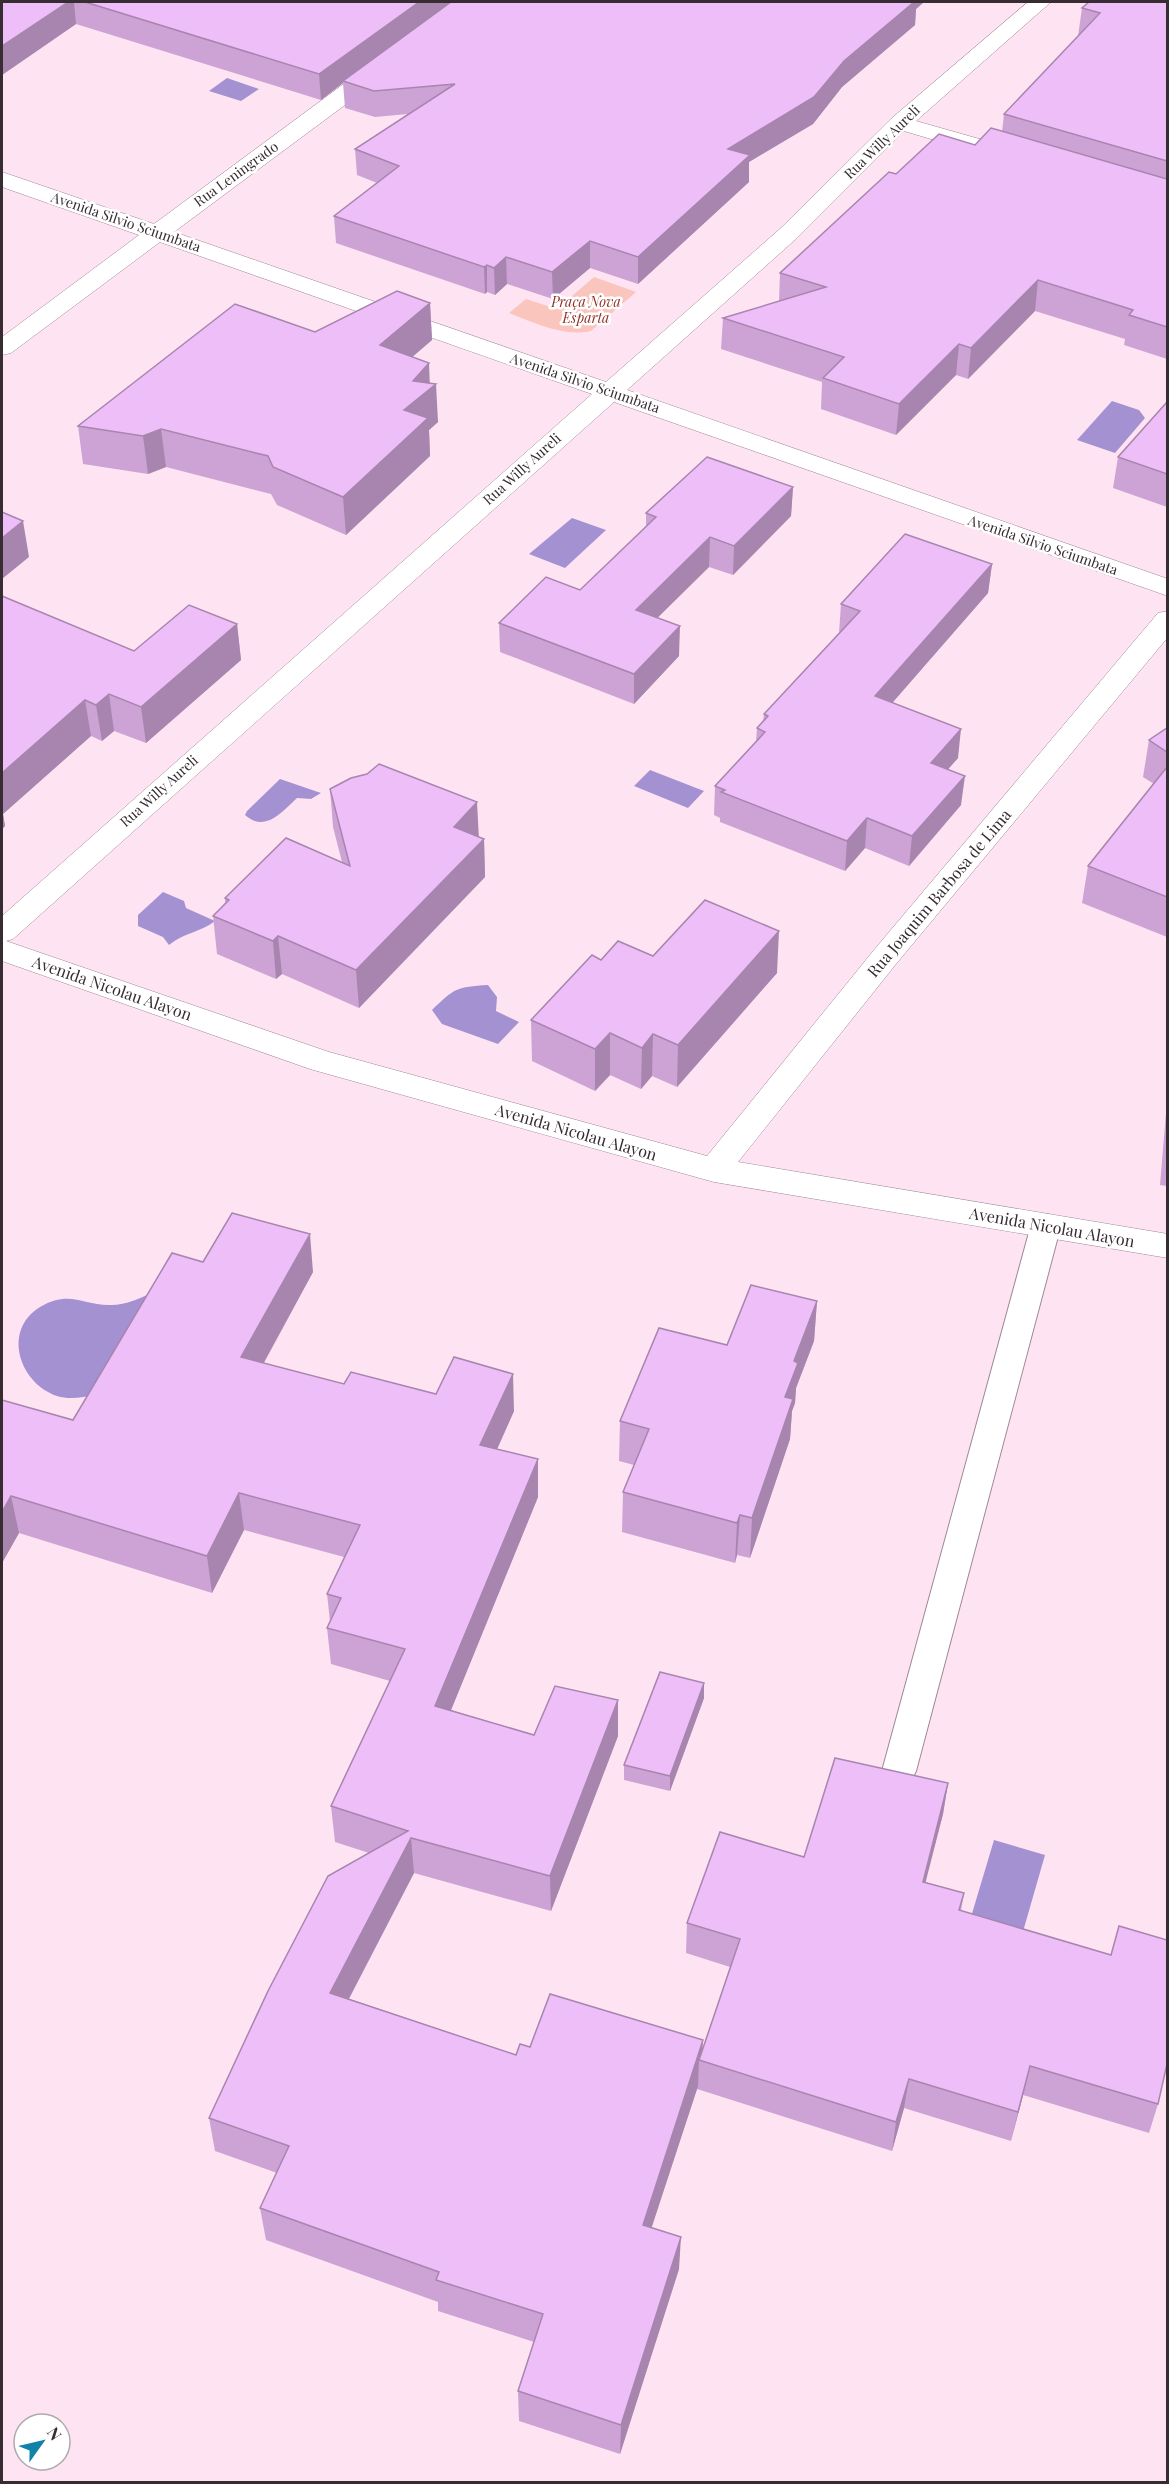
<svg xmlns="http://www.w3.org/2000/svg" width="1169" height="2484" viewBox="0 0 1169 2484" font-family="'Playfair Display',serif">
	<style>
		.green { fill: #fac5bc }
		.water { fill: #a491d2 }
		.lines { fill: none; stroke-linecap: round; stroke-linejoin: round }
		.service-casing { stroke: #9e8794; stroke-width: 2 }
		.minor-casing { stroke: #9e8794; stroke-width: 1 }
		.service { fill: #fff; fill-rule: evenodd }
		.minor { fill: #fff; fill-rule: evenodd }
		.wall { fill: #cda3d6 }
		.shaded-wall { fill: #a785ae }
		.building { fill: #eebef9; stroke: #a785ae; stroke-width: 1.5 }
		.labels { text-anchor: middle; stroke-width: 5; stroke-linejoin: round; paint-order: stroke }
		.far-street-label { font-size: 14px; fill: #362c32; stroke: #fff }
		.far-park-label { font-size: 14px; font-style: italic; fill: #90342b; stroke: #fff }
		.street-label { font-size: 16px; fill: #362c32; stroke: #fff }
	</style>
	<rect width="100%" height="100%" fill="#fee4f2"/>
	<!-- green -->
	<path class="green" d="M594 277 636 292 591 331C564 337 534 323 509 313L526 299 557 309Z"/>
	<!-- water -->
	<g class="water">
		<polygon points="227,78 259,89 241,101 209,91"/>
		<polygon points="1112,401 1139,410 1145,418 1115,453 1077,440"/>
		<polygon points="572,518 606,530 565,568 529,554"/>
		<polygon points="650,770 704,791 688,808 634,786"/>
		<path d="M280 779 321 793 311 799 297 798C282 812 265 833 245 815L247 811Z"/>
		<path d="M163 892 184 901 186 908 215 921C201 932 183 933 169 945L163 937 138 926V915Z"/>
		<path d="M488 985 497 997 496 1011 519 1022 498 1044 442 1024 432 1010C455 988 456 987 488 985Z"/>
		<path d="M154 1292 120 1388C101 1393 76 1402 57 1396 19 1383 2 1330 40 1307 70 1289 84 1306 111 1305 127 1305 140 1298 154 1292Z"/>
		<polygon points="994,1840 1045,1855 1020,1942 968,1927"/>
	</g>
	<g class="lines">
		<!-- service casing -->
		<g class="service-casing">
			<polygon id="service" points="1046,1214 1057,1217 1061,1225 916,1771 911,1781 899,1786 887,1781 882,1771 1031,1225 1035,1217"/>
		</g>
		<!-- minor casing -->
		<g class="minor-casing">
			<polygon id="minor" points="1028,2 1051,2 916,121 990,142 993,147 990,152 982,154 904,131 797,238 627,390 1168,579 1168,596 614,402 13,939 6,941 329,1052 707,1156 874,950 1158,613 1168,611 1168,637 896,964 738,1162 1168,1234 1168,1258 714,1182 310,1069 2,961 2,916 592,394 160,242 11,353 2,355 2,337 139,235 2,187 2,172 154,224 372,63 380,61 388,63 391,68 388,73 174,232 606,382 781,228 892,118"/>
		</g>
		<!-- service -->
		<use href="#service" class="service"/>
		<!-- minor -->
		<use href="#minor" class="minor"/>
	</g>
	<!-- wall -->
	<g class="wall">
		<polygon points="2,2 924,2 916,9 915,25 842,87 813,124 749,162 749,182 638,284 590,268 553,299 507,284 495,295 487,292 485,294 336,243 334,216 377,183 357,175 355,149 408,114 375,117 345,108 343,83 321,100 76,24 2,75"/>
		<polygon points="1167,2 1167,359 1124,345 1125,339 1035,311 968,379 956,375 896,435 821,409 822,382 721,349 723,318 779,301 780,273 896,174 975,145 1002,132 1004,114 1078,36 1082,8"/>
		<polygon points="430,303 432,340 412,357 430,383 438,422 429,430 430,456 346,535 277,505 271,494 166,467 148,474 83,464 78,426 315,332"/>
		<polygon points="1167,402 1167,507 1113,488 1118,457"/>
		<polygon points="793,487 791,516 733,575 709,567 657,618 679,656 634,704 500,652 499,623 580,590 646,527 646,513"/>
		<polygon points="992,564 988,593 892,703 958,758 948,769 961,805 909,866 865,848 845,871 720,822 720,818 714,815 715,786 756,742 757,728 763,721 764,714 839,633 841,604"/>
		<polygon points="2,596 134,651 237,624 241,660 146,743 114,731 102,741 91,736 3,814 5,826 2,829"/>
		<polygon points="1167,728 1167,937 1082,903 1088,866 1154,784 1143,777 1149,740"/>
		<polygon points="330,789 484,839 485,877 359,1008 282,974 276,979 217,954 213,916 225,903 225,898 342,862 333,827"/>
		<polygon points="653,956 777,973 677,1087 652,1076 641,1089 610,1075 595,1091 532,1061 531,1020 601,960"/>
		<polygon points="1167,1101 1167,1186 1160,1185"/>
		<polygon points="203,1262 313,1272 264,1363 344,1384 436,1394 514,1411 497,1449 538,1497 451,1710 534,1735 618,1700 618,1736 551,1911 414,1873 349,1999 516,2055 530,2047 703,2048 730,1967 686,1953 687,1923 804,1857 948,1783 943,1814 925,1882 964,1893 961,1911 1158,2104 1149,2133 1023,2095 1011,2141 904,2108 892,2151 697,2089 698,2086 651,2228 679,2269 620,2454 519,2421 518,2391 534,2342 438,2311 438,2302 266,2240 260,2208 277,2173 215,2151 209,2118 369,1853 335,1842 331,1806 390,1681 331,1664 327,1628 330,1621 327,1594 344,1557 244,1530 212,1593 19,1533 2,1563 2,1400 73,1420"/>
		<polygon points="817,1301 814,1341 796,1388 795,1403 792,1411 790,1439 750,1558 737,1555 735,1563 622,1532 623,1492 634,1465 619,1461 620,1421 727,1345"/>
		<polygon points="704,1683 704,1698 670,1791 624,1780 624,1765"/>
	</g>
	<!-- shaded-wall -->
	<g class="shaded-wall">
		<polygon points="68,2 74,2 76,24 2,75 2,46"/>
		<polygon points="419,2 455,2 343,81 343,83 321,100 319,74"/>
		<polygon points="904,2 924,2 916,9 915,25 842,87 813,124 749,162 749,182 638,284 638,257 728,149 844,61"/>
		<polygon points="590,241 590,268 553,299 552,272"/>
		<polygon points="506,257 507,284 495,295 494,268"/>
		<polygon points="487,265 487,292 485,294 484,267"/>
		<polygon points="1038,280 1035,311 968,379 971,348"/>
		<polygon points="430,303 432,340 382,383 380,345"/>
		<polygon points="959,344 956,375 896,435 899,404"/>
		<polygon points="429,363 430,389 436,384 438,422 429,430 430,456 346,535 343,497 404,410 413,381"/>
		<polygon points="161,429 166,467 148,474 143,436"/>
		<polygon points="793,487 791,516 733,575 734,546"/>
		<polygon points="23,521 29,557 2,579 2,538"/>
		<polygon points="710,537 709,567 635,640 636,610"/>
		<polygon points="992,564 988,593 873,725 875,696"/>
		<polygon points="237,624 241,660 146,743 141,707"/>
		<polygon points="680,626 679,656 634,704 634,674"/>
		<polygon points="109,694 114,731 102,741 96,705"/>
		<polygon points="85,700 91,736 3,814 5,826 2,829 2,773"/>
		<polygon points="961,729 958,758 928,792 931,763"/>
		<polygon points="965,776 961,805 909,866 912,836"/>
		<polygon points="477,802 479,840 454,827"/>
		<polygon points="867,818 865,848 845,871 847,841"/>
		<polygon points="484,839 485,877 359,1008 356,970"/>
		<polygon points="779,931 777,973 677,1087 678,1045"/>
		<polygon points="278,936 282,974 276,979 273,941"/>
		<polygon points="610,1033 610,1075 595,1091 595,1049"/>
		<polygon points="653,1034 652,1076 641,1089 642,1048"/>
		<polygon points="310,1234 313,1272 246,1395 241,1357"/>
		<polygon points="817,1301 814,1341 796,1388 795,1403 792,1411 790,1439 750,1558 752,1518 794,1361"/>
		<polygon points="513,1374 514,1411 482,1483 480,1445"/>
		<polygon points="538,1459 538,1497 438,1742 435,1706"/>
		<polygon points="239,1493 244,1530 212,1593 207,1556"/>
		<polygon points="11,1496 19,1533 2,1563 2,1512"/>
		<polygon points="740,1515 737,1555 735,1563 737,1523"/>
		<polygon points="704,1683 704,1698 670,1791 670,1776"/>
		<polygon points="618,1700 618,1736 551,1911 550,1876"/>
		<polygon points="948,1783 943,1814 918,1912 923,1882"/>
		<polygon points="411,1838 414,1873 334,2027 330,1993"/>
		<polygon points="703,2040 702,2061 699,2060 698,2086 642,2257 643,2225"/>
		<polygon points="1030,2066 1023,2095 1011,2141 1018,2112"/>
		<polygon points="909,2079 904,2108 892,2151 896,2122"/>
		<polygon points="681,2237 679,2269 620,2454 621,2425"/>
	</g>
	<!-- building -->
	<g class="building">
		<polygon points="2,2 68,2 2,46"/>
		<polygon points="85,2 419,2 319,74"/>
		<polygon points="451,2 914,2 844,61 814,97 728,149 750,155 638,257 590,241 552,272 506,257 494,268 487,265 484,267 334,216 399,166 355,149 455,84 374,91 343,81"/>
		<polygon points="1089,2 1167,2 1167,161 1004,114 1100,13 1082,8"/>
		<polygon points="991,128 1167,179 1167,327 1129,315 1133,310 1038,280 971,348 959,344 899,404 823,378 844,357 723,318 826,287 780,273 889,172 896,174 939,134 975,145"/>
		<polygon points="397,291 430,303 380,345 429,363 413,381 436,384 404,410 428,418 343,497 273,467 268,456 161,429 143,436 78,426 235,304 315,332"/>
		<polygon points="1167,402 1167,474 1118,457"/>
		<polygon points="707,457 793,487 734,546 710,537 636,610 680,626 634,674 499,623 546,577 580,590 656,517 646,513"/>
		<polygon points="2,512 23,521 2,538"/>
		<polygon points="905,534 992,564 875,696 961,729 931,763 965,776 912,836 867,818 847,841 721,792 725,790 715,786 765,732 757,728 768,716 764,714 860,611 841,604"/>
		<polygon points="2,596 134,651 189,605 237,624 141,707 109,694 96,705 85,700 2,773"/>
		<polygon points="1167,728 1167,752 1149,740"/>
		<polygon points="379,764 477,802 454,827 484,839 356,970 278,936 273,941 213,916 229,900 225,898 286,838 350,866 330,789 351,778 367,774"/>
		<polygon points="1167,767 1167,897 1088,866"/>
		<polygon points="705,900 779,931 678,1045 653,1034 642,1048 610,1033 595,1049 531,1020 592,955 601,960 618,941 653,956"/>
		<polygon points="232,1213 310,1234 241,1357 344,1384 351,1372 436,1394 454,1357 513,1374 480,1445 538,1459 435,1706 534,1735 555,1686 618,1700 550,1876 411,1838 330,1993 516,2055 520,2044 530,2047 550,1994 703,2040 643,2225 681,2237 621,2425 518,2391 543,2314 436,2280 439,2272 260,2208 289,2146 209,2118 268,1991 328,1876 408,1831 331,1806 405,1649 327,1628 341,1598 327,1594 360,1525 239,1493 207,1556 11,1496 2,1512 2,1400 73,1420 172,1253 203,1262"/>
		<polygon points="751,1285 817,1301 794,1361 798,1363 785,1397 793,1399 752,1518 740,1515 737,1523 623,1492 649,1429 620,1421 659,1328 727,1345"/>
		<polygon points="660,1672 704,1683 670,1776 624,1765"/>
		<polygon points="835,1758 948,1783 923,1882 964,1893 959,1910 1111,1955 1119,1926 1167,1940 1167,2064 1158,2104 1030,2066 1018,2112 909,2079 896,2122 699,2060 740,1939 687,1923 720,1832 804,1857"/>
	</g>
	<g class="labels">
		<!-- far-street labels -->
		<g class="far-street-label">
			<text transform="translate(882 142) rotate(-44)" y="5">Rua Willy Aureli</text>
			<text transform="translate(236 174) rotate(-36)" y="5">Rua Leningrado</text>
			<text transform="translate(126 222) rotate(19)" y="5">Avenida Silvio Sciumbata</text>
			<text transform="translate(585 383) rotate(19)" y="5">Avenida Silvio Sciumbata</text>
			<text transform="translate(522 469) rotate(-42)" y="5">Rua Willy Aureli</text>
			<text transform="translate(1043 545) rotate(19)" y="5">Avenida Silvio Sciumbata</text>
			<text transform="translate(159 791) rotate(-42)" y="5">Rua Willy Aureli</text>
		</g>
		<!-- far-park labels -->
		<g class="far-park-label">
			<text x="586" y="307">Praça Nova<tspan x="586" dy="16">Esparta</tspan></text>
		</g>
		<!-- street labels -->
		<g class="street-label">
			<text transform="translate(939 893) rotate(-50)" y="6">Rua Joaquim Barbosa de Lima</text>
			<text transform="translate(112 988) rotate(19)" y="6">Avenida Nicolau Alayon</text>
			<text transform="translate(576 1132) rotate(16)" y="6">Avenida Nicolau Alayon</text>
			<text transform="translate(1052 1227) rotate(10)" y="6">Avenida Nicolau Alayon</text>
		</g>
	</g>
	<!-- border -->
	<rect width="1169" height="2484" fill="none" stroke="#362c32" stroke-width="6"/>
	<!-- north arrow -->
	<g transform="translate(42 2442) rotate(56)"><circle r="28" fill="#ffffff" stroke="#afabad" stroke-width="1.5"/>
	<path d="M0-4.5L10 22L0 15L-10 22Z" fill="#1282a9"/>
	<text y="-9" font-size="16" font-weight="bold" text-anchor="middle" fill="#362c32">N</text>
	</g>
</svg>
